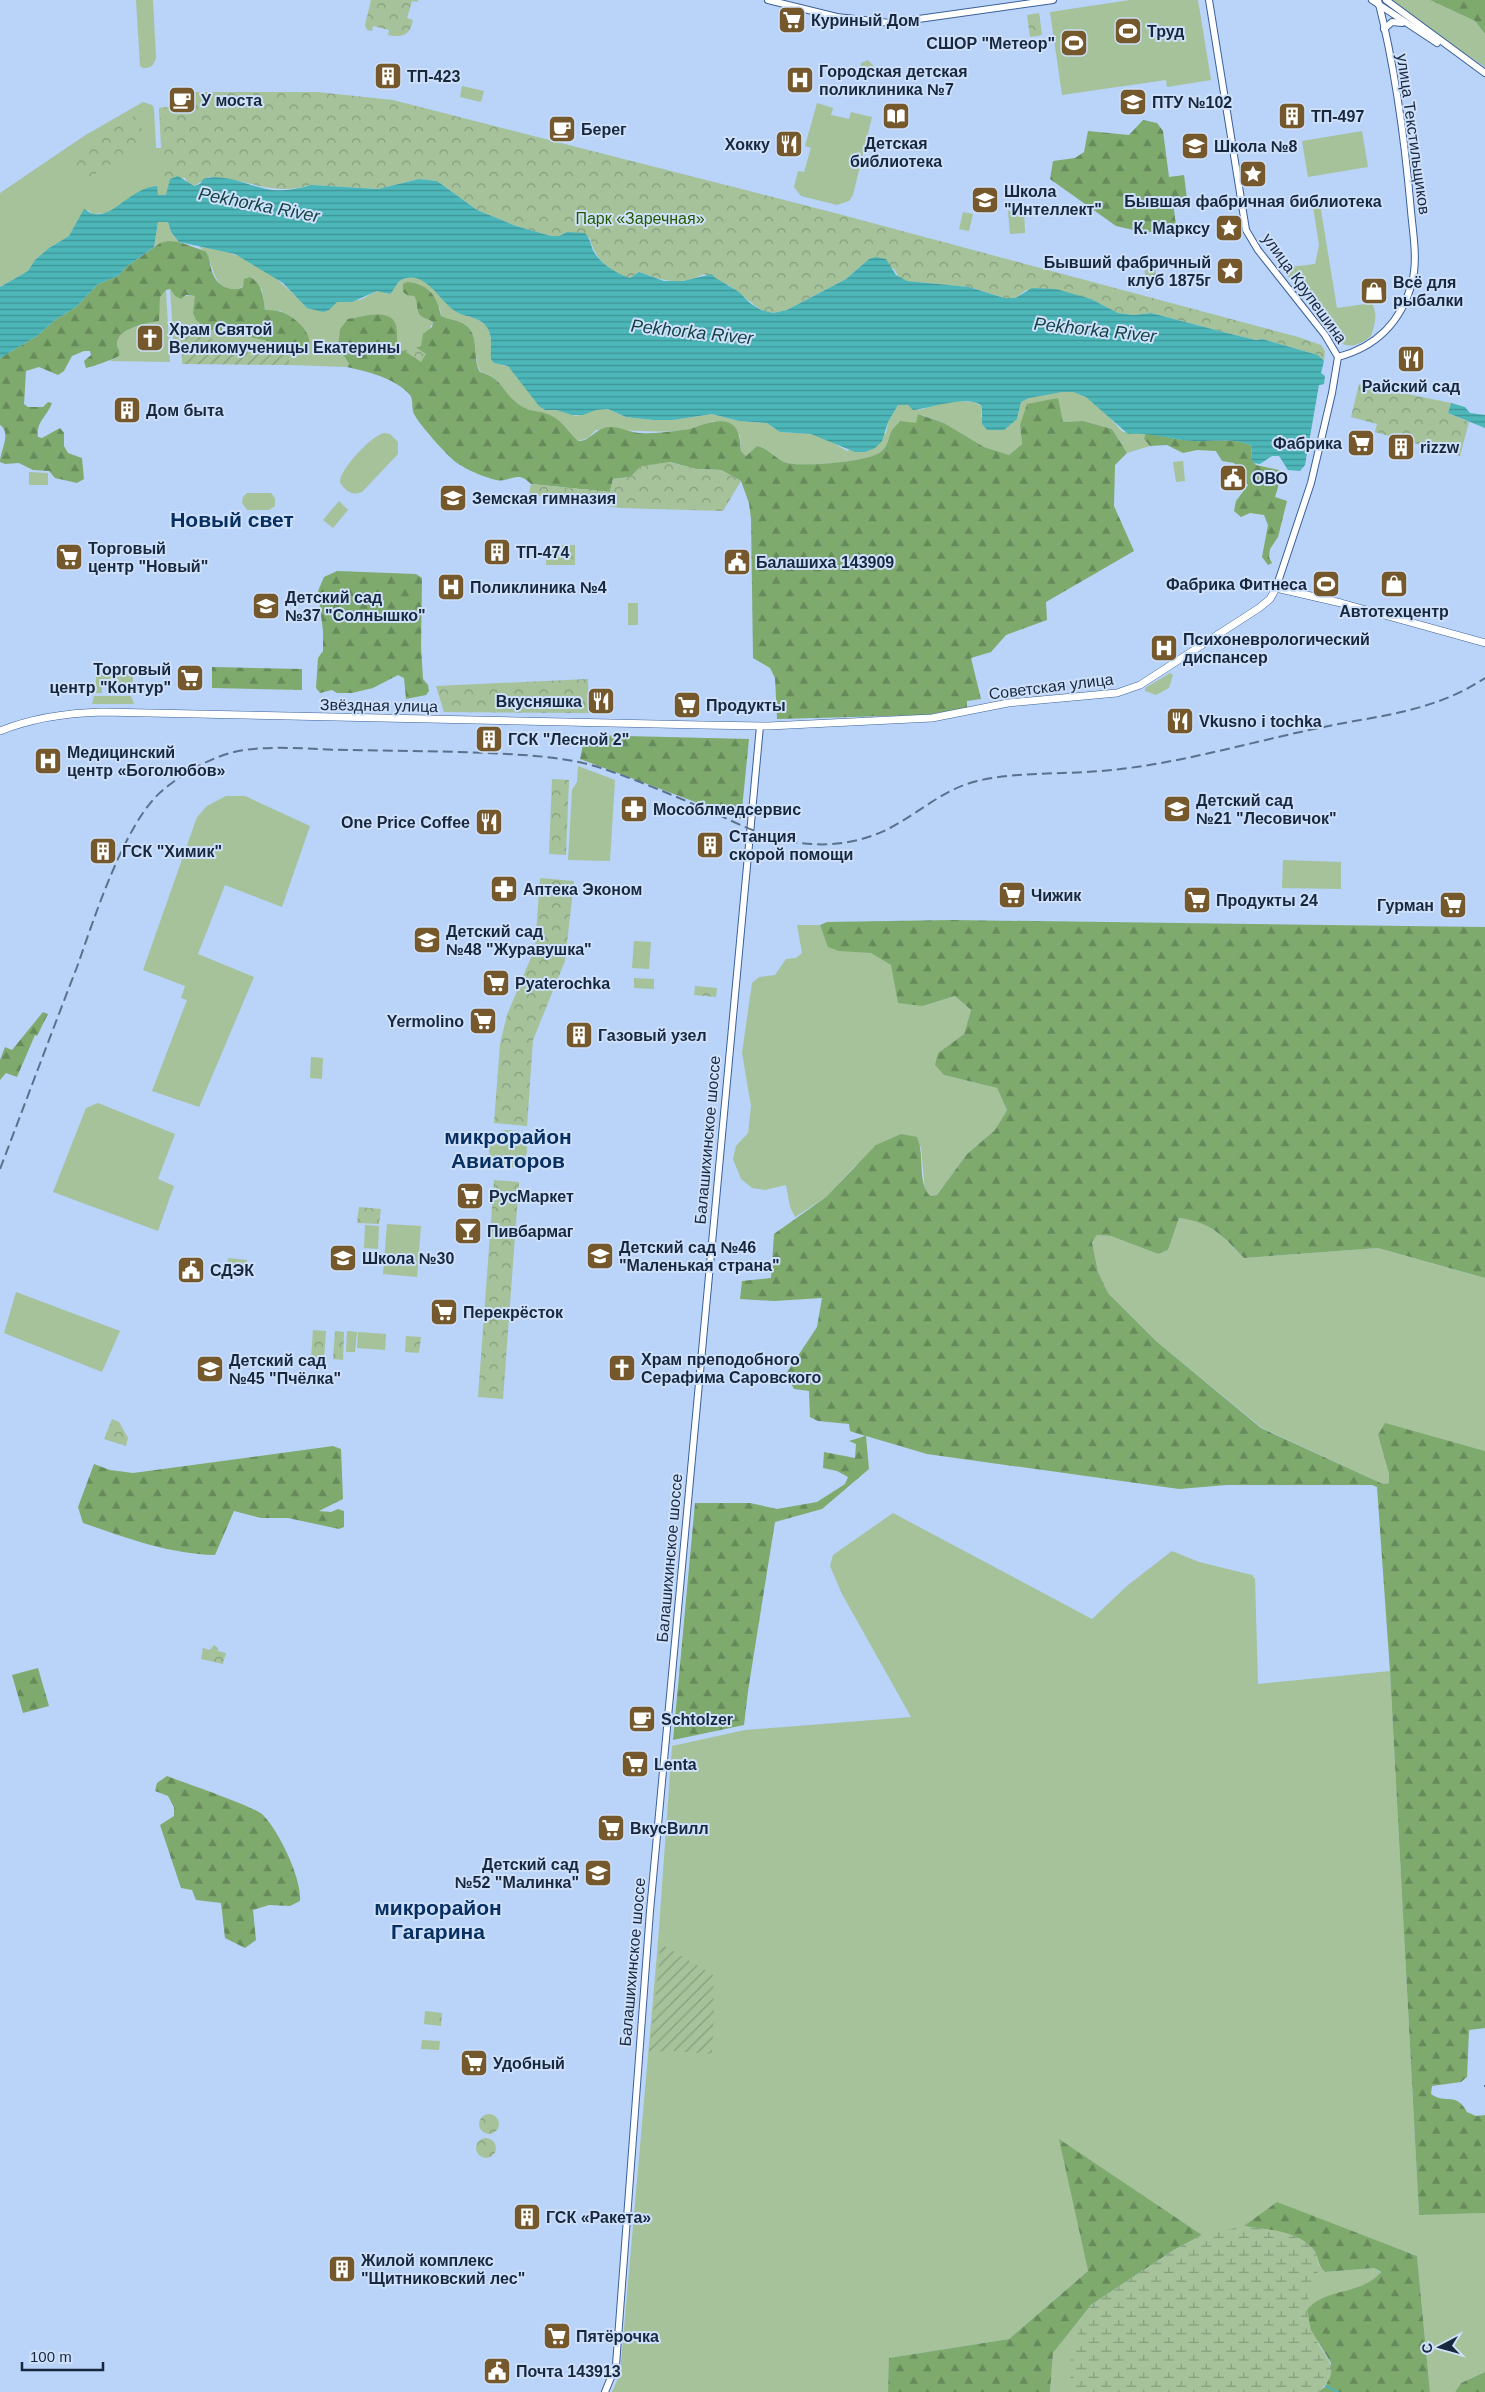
<svg xmlns="http://www.w3.org/2000/svg" width="1485" height="2392" viewBox="0 0 1485 2392" font-family="Arial,sans-serif">
	<style>
		.grass { fill: #a5c29a }
		.forest { fill: url(#forest-firs) }
		.wetland { fill: url(#wetland-marsh) }
		.park { fill: url(#park-crowns) }
		.garden { fill: url(#garden-furrows) }
		.water { fill: url(#water-rules) }
		.lines { fill: none; stroke-linecap: round; stroke-linejoin: round }
		.stream { stroke: #4cb6b8; stroke-width: 2 }
		.secondary-casing { stroke: #3a6198; stroke-width: 8 }
		.primary-casing { stroke: #3a6198; stroke-width: 8 }
		.secondary { stroke: #fff; stroke-width: 6 }
		.primary { stroke: #fff; stroke-width: 7 }
		.rail { stroke: #5b708d; stroke-width: 2; stroke-dasharray: 10 5; stroke-linecap: butt }
		.labels { text-anchor: middle; stroke-width: 4; stroke-linejoin: round; paint-order: stroke }
		.poi-label { font-size: 16px; font-weight: bold; fill: #16273e; stroke: #cee0f9; text-anchor: start }
		.street-label { font-size: 16px; fill: #16273e; stroke: #cee0f9 }
		.park-label { font-size: 16px; fill: #245a00; stroke: #cee0f9 }
		.water-label { font-size: 18px; font-style: italic; fill: #134344; stroke: #cee0f9 }
		.district-label { font-size: 21px; font-weight: bold; fill: #072f61; stroke: #cee0f9 }
	</style>
	<defs>
		<pattern id="forest-firs" width="22" height="20" patternUnits="userSpaceOnUse" patternTransform="scale(1.25)"><rect width="22" height="20" fill="#7faa6d"/><path d="M5 1l3.5 6h-7zM16 11l3.5 6h-7z" fill="#678a5b"/></pattern>
		<pattern id="wetland-marsh" width="20" height="14" patternUnits="userSpaceOnUse" patternTransform="scale(1.25)"><rect width="20" height="14" fill="#a5c29a"/><path d="M1 5h8M5 5V1M11 12h8M15 12V8" fill="none" stroke="#859e7f"/></pattern>
		<pattern id="park-crowns" width="20" height="18" patternUnits="userSpaceOnUse" patternTransform="scale(1.25)"><rect width="20" height="18" fill="#a5c29a"/><path d="M2 6a3 3 0 1 1 6 0M12 15a3 3 0 1 1 6 0" fill="none" stroke="#859e7f"/></pattern>
		<pattern id="garden-furrows" width="10" height="10" patternUnits="userSpaceOnUse" patternTransform="scale(1.25)"><rect width="10" height="10" fill="#a5c29a"/><path d="M-1 1l2-2M0 10L10 0M9 11l2-2" fill="none" stroke="#859e7f"/></pattern>
		<pattern id="water-rules" width="6" height="5" patternUnits="userSpaceOnUse" patternTransform="scale(1.25)"><rect width="6" height="5" fill="#4cb6b8"/><path d="M0 2.5h6" fill="none" stroke="#3e9497"/></pattern>
	</defs>
	<rect width="100%" height="100%" fill="#b9d3f9"/>
	<!-- grass -->
	<g class="grass">
		<path d="M136 0H153L156 58C153 66 151 68 143 68L140 66Z"/>
		<polygon points="1130,0 1198,0 1211,80 1167,87 1166,80 1062,95 1050,12"/>
		<polygon points="1391,0 1430,0 1475,21 1485,34 1485,67 1394,5"/>
		<polygon points="868,60 881,74 881,76 860,70 861,63"/>
		<polygon points="462,86 484,91 481,102 460,97"/>
		<polygon points="190,92 218,93 212,95 166,195 115,208 106,213 93,214 88,210 82,216 69,236 49,248 35,260 28,271 0,287 0,193 84,136 143,102 152,105 154,108 156,148 161,148 159,108 191,104"/>
		<polygon points="817,103 833,108 831,115 849,119 851,112 872,117 853,195 849,201 837,205 801,196 794,187 798,171 804,172 811,148 805,146"/>
		<polygon points="1362,131 1368,167 1308,177 1302,141"/>
		<path d="M1319 198 1337 308 1372 303C1378 316 1375 323 1371 336 1364 342 1355 347 1346 345 1333 341 1293 282 1282 268L1315 264 1319 245 1312 200Z"/>
		<polygon points="1024,210 1025,233 1010,234 1008,211"/>
		<polygon points="963,212 973,214 969,231 959,229"/>
		<polygon points="158,222 168,222 171,232 179,242 160,243 154,247"/>
		<path d="M199 247C243 249 278 277 307 308L342 300H360L377 291 382 290 387 294C397 289 398 277 411 277 429 277 440 299 453 309 464 318 478 315 487 327 492 335 491 344 491 353L501 365 508 366 545 410H556L576 416 596 410 608 409 626 417 653 420H673L712 414 739 421 767 423 780 432 811 434 827 439 847 451 886 433 888 422 898 405H908L919 410 951 401 975 402 982 407 981 417 1017 419 1021 402C1037 393 1069 386 1086 397 1099 405 1112 421 1123 432H1146L1144 439 1150 446 1127 453 1112 429 1083 421 1063 422 1057 398 1020 425 1022 444 1009 455 984 447 944 423 919 414 916 424 900 421C898 424 894 427 892 430 888 437 889 444 882 451 871 462 803 467 787 463 776 460 769 448 757 446L746 456 741 451 740 435 714 421C676 439 635 428 596 430L588 438 578 441C568 433 559 418 546 414 536 410 527 411 517 404 502 392 503 378 481 372 472 359 480 338 467 326 460 320 449 320 441 316L440 308 414 296 417 300 418 312 433 322 421 346 402 351 398 350 397 345 340 329 338 346 349 364 347 367 289 365V353C254 350 217 348 190 324L182 350H174L170 289 175 296H195V307L218 331 229 328 245 336 303 349 281 311 265 310 262 289C256 288 248 286 242 287 238 288 236 291 231 290 207 283 217 257 199 247Z"/>
		<path d="M166 290 170 362 110 361 119 356C121 350 117 349 117 344 117 328 147 323 158 321L160 296Z"/>
		<path d="M384 433 390 434 398 442V454L362 492C352 496 345 491 340 482 339 470 372 435 384 433Z"/>
		<polygon points="1183,461 1185,481 1176,482 1173,462"/>
		<polygon points="29,472 48,473 48,485 29,485"/>
		<polygon points="247,493 271,493 275,498 275,506 269,510 247,510 242,503 243,497"/>
		<polygon points="339,501 348,510 333,528 323,520"/>
		<rect x="628" y="603" width="10" height="22"/>
		<polygon points="96,671 133,672 133,692 125,693 119,686 102,686 102,693 96,693"/>
		<polygon points="1170,673 1173,675 1169,688 1156,695 1145,691 1145,688"/>
		<polygon points="94,696 131,696 134,704 92,704"/>
		<polygon points="578,766 615,780 610,861 568,860 572,790 577,782"/>
		<polygon points="226,796 245,796 310,826 282,907 225,885 198,954 254,977 199,1107 152,1091 187,1000 181,998 185,986 143,970 197,817 207,806"/>
		<polygon points="1283,860 1341,862 1341,889 1282,888"/>
		<path d="M797 925H820L829 947C843 952 857 949 871 953 894 960 909 988 923 1006L955 996 971 1010 964 1034 938 1053 944 1075 997 1088 1007 1110 995 1130 967 1154 937 1195 930 1196 925 1191 921 1147 856 1165 826 1197 795 1217 790 1207 786 1185 765 1190 752 1188 741 1179 733 1159 736 1146 748 1133 751 1106 742 1053 752 983 759 977 775 975 786 959 796 958 802 953Z"/>
		<polygon points="634,941 651,942 649,969 632,968"/>
		<polygon points="634,978 654,979 654,989 634,988"/>
		<polygon points="311,1057 323,1058 322,1079 310,1078"/>
		<polygon points="98,1103 175,1134 158,1179 174,1186 158,1231 53,1192 86,1108"/>
		<circle cx="508" cy="1149" r="19"/>
		<polygon points="1179,1218 1199,1220 1222,1236 1244,1258 1378,1248 1485,1278 1485,1451 1385,1424 1378,1435 1389,1474 1389,1483 1383,1484 1262,1428 1156,1341 1108,1293 1098,1272 1092,1242 1097,1235 1111,1236 1158,1254 1168,1250"/>
		<polygon points="387,1224 421,1226 417,1277 383,1274"/>
		<polygon points="365,1225 379,1226 378,1249 364,1248"/>
		<polygon points="228,1258 247,1260 246,1271 227,1269"/>
		<polygon points="16,1292 120,1331 102,1372 4,1333"/>
		<polygon points="347,1331 357,1332 355,1352 346,1352"/>
		<polygon points="358,1332 386,1334 385,1350 357,1348"/>
		<path d="M893 1513 1092 1619 1128 1585 1172 1551 1199 1562 1252 1575 1255 1579 1258 1684 1390 1671 1419 2214 1485 2213V2372L1461 2383 1455 2392H1430L1417 2256 1405 2251 1292 2234 1325 2272 1374 2268 1381 2273C1366 2290 1340 2293 1319 2300L1318 2392H1050L1053 2353 1091 2305 1202 2235 1060 2140 1088 2271 1009 2339 890 2358 888 2392H612L620 2374 658 1942 672 1746 745 1730 911 1717 842 1594 830 1566 833 1555Z"/>
		<polygon points="422,2040 440,2041 439,2050 421,2049"/>
	</g>
	<!-- forest -->
	<g class="forest">
		<polygon points="1430,0 1485,0 1485,34 1475,21"/>
		<polygon points="1143,120 1157,123 1163,131 1169,177 1184,175 1187,199 1173,202 1177,234 1138,231 1116,226 1050,179 1053,161 1075,158 1084,152 1088,131 1129,135"/>
		<path d="M168 241 179 242 205 251C211 258 209 265 213 274 217 286 232 293 243 287L244 279 250 277C263 285 263 296 265 310 270 310 276 310 281 312 294 316 315 334 308 348L303 349 245 336 229 328 218 331 207 329 196 320 193 313 195 296 186 295 181 299 175 296 170 289 166 290 160 297 159 321C147 323 117 328 117 344 117 349 121 350 119 356 114 359 92 367 86 368L84 361 91 355 90 351H84L72 356 64 371 58 375 39 367 26 371 24 404 28 407H43L48 402 52 403C48 415 35 423 38 437L42 438 60 428 64 433V446L68 453 82 458 84 479 77 483 55 478 49 471 33 470 19 463 5 464 0 462C0 451 12 433 0 425V358L37 336 55 320 76 307 98 284 118 276 126 267 160 243Z"/>
		<path d="M407 282C428 284 437 295 441 316 449 320 460 320 467 326 480 338 472 359 480 372 503 378 502 392 518 404 528 412 539 410 550 415 563 421 568 432 578 441 589 442 595 429 608 427 619 426 629 432 639 433 652 434 668 432 682 430 696 429 713 418 727 422 740 426 740 440 741 451L746 456 757 446C769 448 776 460 787 463 803 467 871 462 882 451 889 444 888 437 892 430 894 427 898 424 900 421L916 423 918 414 944 423 984 447 1009 455 1022 444 1020 425 1027 404 1058 398 1063 422 1083 421 1112 429 1127 453 1115 465 1114 506 1134 551 1046 602 1047 620 1006 635 991 652 971 658 981 699 967 701V708L926 715 777 719 775 678 770 668 753 658 751 519 749 503 741 481 721 470 696 469 670 462 630 477 613 479 610 492 531 484C517 469 510 483 496 480 484 477 467 470 457 463 447 456 419 424 414 414 411 408 414 401 410 395 395 378 369 372 347 367L349 364 338 346 340 329 348 319C361 317 391 307 396 325 398 333 396 342 398 350L402 351 421 346 423 334 432 327 433 322C429 319 425 319 421 316 415 311 419 302 414 296L407 295 403 292V284Z"/>
		<path d="M1146 432C1161 436 1177 440 1193 441 1212 442 1234 437 1252 446L1251 459 1256 465 1283 471 1275 497 1287 501 1278 537 1270 549 1269 557 1272 563 1268 565 1262 557 1268 525 1264 515 1250 513 1241 517 1234 511 1236 501 1248 485 1234 463 1222 461 1216 451 1197 450 1183 453 1167 445 1150 446 1144 439Z"/>
		<polygon points="337,571 416,574 422,578 421,646 423,679 428,685 429,691 426,695 406,699 404,678 398,675 373,688 352,693 337,693 332,690 320,693 316,688 318,658 323,651 323,631 318,591 324,577"/>
		<polygon points="212,667 302,669 302,690 212,688"/>
		<polygon points="585,735 749,739 741,819 580,759"/>
		<path d="M951 920 1485 927V1278L1378 1248 1244 1258C1223 1236 1211 1222 1179 1218L1168 1250 1158 1254 1111 1236 1097 1235 1092 1242 1098 1272 1108 1293 1156 1341 1261 1428 1383 1484 1389 1483V1474L1378 1435 1385 1423 1485 1451V2028L1469 2030 1467 2077 1461 2082 1432 2086 1431 2094C1446 2105 1456 2091 1467 2112L1476 2116 1485 2115V2213L1419 2215 1390 1671 1377 1487 1372 1485H1227L1179 1489 927 1454 866 1436 869 1469 822 1509 775 1522 748 1691 744 1725 673 1740 695 1503H750L777 1509 817 1502 845 1484 848 1477 837 1471 823 1468 824 1452 855 1458 856 1444 849 1441 865 1436 850 1431 849 1424 818 1421 810 1417 809 1391 794 1389 786 1374 817 1327 822 1298 774 1301 740 1299 742 1281 771 1278 774 1234 826 1197 876 1145 901 1134 917 1137C925 1155 917 1182 930 1196L937 1195 967 1154 995 1130 1007 1110 997 1088 944 1075 935 1065 938 1053 964 1034 971 1010 955 996 923 1006 898 1003 891 965 871 953 839 951 828 947 820 925 827 922Z"/>
		<polygon points="43,1012 48,1014 37,1036 35,1035 17,1077 6,1073 0,1080 0,1060 5,1047 12,1050"/>
		<path d="M333 1446 341 1449 343 1499 319 1511 331 1512 338 1509 344 1511V1527L339 1529 288 1518H261L234 1511 215 1555C169 1554 127 1538 83 1523L78 1507 94 1464 110 1470 133 1473Z"/>
		<polygon points="38,1668 49,1706 23,1713 12,1675"/>
		<path d="M167 1776C182 1782 256 1807 263 1815 279 1831 302 1879 300 1901L290 1906 269 1905 253 1910 256 1940 245 1948 225 1938 221 1903 196 1900 192 1890 181 1888 160 1825 174 1816V1807L168 1796 155 1791 157 1783Z"/>
		<polygon points="1059,2139 1202,2235 1174,2250 1091,2305 1053,2353 1050,2392 888,2392 889,2358 1009,2339 1088,2271"/>
		<path d="M1277 2202 1417 2256 1430 2392H1318L1326 2386 1331 2363 1311 2330 1307 2310C1310 2306 1315 2302 1319 2300 1340 2289 1365 2291 1381 2272L1374 2268 1325 2272C1317 2265 1318 2254 1312 2248 1294 2230 1267 2230 1244 2226Z"/>
		<polygon points="1485,2372 1485,2392 1455,2392 1461,2383"/>
	</g>
	<!-- wetland -->
	<path class="wetland" d="M1244 2226C1267 2230 1295 2230 1312 2248 1331 2267 1303 2293 1307 2314 1308 2319 1309 2325 1310 2329 1319 2353 1348 2368 1318 2392H1070L1071 2349 1091 2305 1174 2250 1202 2235Z"/>
	<!-- park -->
	<g class="park">
		<path d="M371 0H418V2L412 1 407 18 413 20C410 35 403 38 388 35L389 30 373 26 372 31 367 30 365 25Z"/>
		<polygon points="1039,13 1042,35 1030,37 1027,15"/>
		<path d="M190 92H317L393 100 835 213 1298 337 1321 345 1325 351 1324 361 1318 355 1262 339 1256 340 1231 334 1151 313 1133 315 1118 313 1091 299 1026 290 1015 298H1004L969 287 907 281 900 279 894 269 869 259 846 279 787 310 773 313 761 310 730 286 704 274C680 286 663 281 639 272L630 278C611 274 593 257 590 238L567 232 559 236H551L516 226 477 210 437 181 419 179 378 189 311 185C273 197 246 178 209 177L194 186 189 185 185 178 170 180 166 195 159 108 191 104Z"/>
		<polygon points="134,116 149,140 84,181 70,157"/>
		<polygon points="1155,265 1157,285 1146,281 1144,266"/>
		<polygon points="411,344 426,354 421,362 406,352"/>
		<polygon points="1359,384 1451,403 1448,413 1469,422 1460,456 1375,432 1377,424 1351,417"/>
		<polygon points="670,462 696,469 721,470 741,481 723,511 620,508 529,494 531,484 610,492 613,479 630,477 641,466"/>
		<rect x="546" y="545" width="29" height="20"/>
		<polygon points="588,679 589,713 444,712 436,686"/>
		<polygon points="552,779 569,780 566,855 549,854"/>
		<polygon points="540,878 574,881 565,961 533,1040 527,1126 494,1123 500,1044 507,1015 535,948"/>
		<polygon points="695,986 717,988 716,997 694,995"/>
		<polygon points="494,1180 519,1182 503,1399 478,1397"/>
		<polygon points="359,1207 381,1209 379,1224 357,1223"/>
		<polygon points="313,1330 326,1331 324,1359 311,1358"/>
		<polygon points="335,1331 344,1332 343,1360 333,1359"/>
		<polygon points="406,1336 421,1337 419,1353 405,1352"/>
		<polygon points="112,1419 119,1422 128,1438 126,1446 104,1439"/>
		<polygon points="214,1645 218,1648 218,1651 226,1653 223,1664 201,1659 203,1648 210,1650"/>
		<polygon points="425,2011 442,2013 441,2026 424,2024"/>
		<circle cx="489" cy="2124" r="10"/>
		<circle cx="486" cy="2148" r="10"/>
	</g>
	<!-- garden -->
	<g class="garden">
		<path d="M190 324C217 348 254 350 289 353V365L182 364V350Z"/>
		<polygon points="658,1942 713,1975 714,2008 712,2054 674,2051 649,2052 660,1955"/>
	</g>
	<!-- water -->
	<g class="water">
		<path d="M178 176 194 186 200 184 203 179C225 172 250 187 272 190 285 191 299 189 311 185L378 189 419 179 437 181 477 210 516 226 551 236H559L567 232 585 233C592 240 590 248 596 255 603 265 619 275 630 278L639 272 664 281H683L712 274 714 277 739 292 750 303 761 310 773 313 787 310 846 279 869 259 876 257 886 259 896 275 907 281 969 287 1004 298H1015L1032 288 1056 289 1091 299 1118 313 1133 315 1151 313 1231 334 1256 340 1262 339 1318 355 1324 361 1321 373 1325 376 1324 384 1319 385 1305 465 1300 471 1288 470 1279 456H1272L1260 464 1254 463 1251 459 1252 446C1234 437 1212 442 1194 441 1170 440 1152 432 1128 434L1086 397 1073 392H1062L1029 398 1021 402 1017 419 1004 430H987L982 424V407C973 393 927 409 913 410L908 405H898L888 422 882 441 875 448 865 452H855L811 434 780 432 767 423 739 421 712 414 673 420H653L626 417 608 409 596 410 583 415H572L556 410H545L539 406 508 366 494 363 491 359C490 349 493 338 488 329 481 316 466 318 455 311 440 301 427 273 406 278 397 280 396 288 390 294L377 291 352 302H337L329 310 323 312 307 308 283 283 235 254 179 242 171 232 168 222H158L154 247 126 267 118 276 98 284 76 307 55 320 37 336 0 358V287L28 271 35 260 49 248 69 236 84 209C88 211 91 214 95 214 115 217 130 188 157 186L158 195H166L170 179Z"/>
		<polygon points="1451,403 1465,407 1470,413 1485,415 1485,428 1448,413"/>
	</g>
	<g class="lines">
		<!-- stream -->
		<polyline class="stream" points="1326,2386 1338,2392"/>
		<!-- secondary casing -->
		<g class="secondary-casing">
			<g id="secondary">
				<polyline points="768,0 837,17 890,23 1053,0"/>
				<polyline points="1209,0 1246,230 1258,250 1325,335 1338,357 1332,393 1311,483 1276,588"/>
				<polyline points="1372,0 1437,43"/>
				<polyline points="1386,0 1485,73"/>
				<polyline points="1384,29 1392,22 1402,23"/>
				<path d="M1338 357C1376 347 1401 322 1412 283 1418 259 1413 234 1411 211 1405 142 1395 67 1378 0"/>
				<polyline points="605,2392 616,2365 650,1911 760,726"/>
			</g>
		</g>
		<!-- primary casing -->
		<g class="primary-casing">
			<path id="primary" d="M0 731C32 718 67 713 102 712L702 725 769 726 932 718 1008 703 1117 693 1140 685 1259 608 1270 599 1276 588 1341 603 1485 643"/>
		</g>
		<!-- secondary -->
		<use href="#secondary" class="secondary"/>
		<!-- primary -->
		<use href="#primary" class="primary"/>
		<!-- rail -->
		<g class="rail">
			<path d="M0 1169C26 1101 51 1034 77 967 94 919 125 821 163 790 182 774 209 758 234 752 270 744 313 750 351 750 396 751 441 751 486 753 525 755 563 756 601 768 638 780 674 796 710 811 743 826 775 843 812 844 838 846 867 840 890 828 920 812 944 789 977 781 1021 771 1067 775 1112 770 1180 763 1248 743 1314 729 1377 715 1430 714 1485 678"/>
			<polyline points="1484,2086 1485,2086"/>
		</g>
	</g>
	<!-- icons -->
	<defs>
		<g id="supermarket-square" transform="scale(1.4375)"><rect x="-9" y="-9" width="18" height="18" rx="4" fill="#75582b" stroke="#cee0f9"/><path d="M-6-5.5h2.5l.6 2H6L4.5 2H-2.5L-4.4-4H-6ZM-1.5 3.2a1.3 1.3 0 1 0 .1 0ZM3 3.2a1.3 1.3 0 1 0 .1 0Z" fill="#fff"/></g>
		<g id="stadium-square" transform="scale(1.4375)"><rect x="-9" y="-9" width="18" height="18" rx="4" fill="#75582b" stroke="#cee0f9"/><path d="M0-5a6.5 5 0 1 0 0 10a6.5 5 0 1 0 0-10ZM-3.5-1.8h7v3.6h-7Z" fill="#fff"/></g>
		<g id="building-square" transform="scale(1.4375)"><rect x="-9" y="-9" width="18" height="18" rx="4" fill="#75582b" stroke="#cee0f9"/><path d="M-4-6H4V6H1V3H-1V6H-4ZM-2.5-4.3h1.7v1.8h-1.7ZM.8-4.3h1.7v1.8H.8ZM-2.5-1h1.7V.8h-1.7ZM.8-1h1.7V.8H.8Z" fill="#fff"/></g>
		<g id="hospital-square" transform="scale(1.4375)"><rect x="-9" y="-9" width="18" height="18" rx="4" fill="#75582b" stroke="#cee0f9"/><path d="M-5-5h3v3.5h4V-5h3V5h-3V1.5h-4V5h-3Z" fill="#fff"/></g>
		<g id="cafe-square" transform="scale(1.4375)"><rect x="-9" y="-9" width="18" height="18" rx="4" fill="#75582b" stroke="#cee0f9"/><path d="M-5.5-4.5H6V0H3Q3 3.5 0 3.5H-2.5Q-5.5 3.5-5.5 0ZM3-3.2v2h1.7v-2ZM-6 4.5H4V6H-6Z" fill="#fff"/></g>
		<g id="university-square" transform="scale(1.4375)"><rect x="-9" y="-9" width="18" height="18" rx="4" fill="#75582b" stroke="#cee0f9"/><path d="M0-5L7-2L0 1L-7-2ZM-4 1L0 2.5L4 1V4Q0 6-4 4Z" fill="#fff"/></g>
		<g id="library-square" transform="scale(1.4375)"><rect x="-9" y="-9" width="18" height="18" rx="4" fill="#75582b" stroke="#cee0f9"/><path d="M-6-4Q-3-5.5-.7-3.5V5Q-3 3-6 4ZM6-4Q3-5.5 .7-3.5V5Q3 3 6 4Z" fill="#fff"/></g>
		<g id="restaurant-square" transform="scale(1.4375)"><rect x="-9" y="-9" width="18" height="18" rx="4" fill="#75582b" stroke="#cee0f9"/><path d="M-5-6h1v4h1v-4h1v4h1v-4h1v5L-1.5 .5V6h-2V.5L-5-1ZM5-6V6H3V1.5H1.5Q1.5-4 5-6Z" fill="#fff"/></g>
		<g id="school-square" transform="scale(1.4375)"><rect x="-9" y="-9" width="18" height="18" rx="4" fill="#75582b" stroke="#cee0f9"/><path d="M0-5L7-2L0 1L-7-2ZM-4 1L0 2.5L4 1V4Q0 6-4 4Z" fill="#fff"/></g>
		<g id="sight-square" transform="scale(1.4375)"><rect x="-9" y="-9" width="18" height="18" rx="4" fill="#75582b" stroke="#cee0f9"/><path d="M0-6L1.8-2.2L6-1.7L2.9 1.2L3.7 5.4L0 3.3L-3.7 5.4L-2.9 1.2L-6-1.7L-1.8-2.2Z" fill="#fff"/></g>
		<g id="shop-square" transform="scale(1.4375)"><rect x="-9" y="-9" width="18" height="18" rx="4" fill="#75582b" stroke="#cee0f9"/><path d="M-5-2.5h2.3a2.7 3.5 0 0 1 5.4 0H5L5.5 6h-11ZM-1.5-2.5h3a1.5 2.3 0 0 0-3 0Z" fill="#fff"/></g>
		<g id="church-square" transform="scale(1.4375)"><rect x="-9" y="-9" width="18" height="18" rx="4" fill="#75582b" stroke="#cee0f9"/><path d="M-1.2-6h2.4v3.5h3.3v2.4h-3.3V6h-2.4V-.1h-3.3v-2.4h3.3Z" fill="#fff"/></g>
		<g id="civic-square" transform="scale(1.4375)"><rect x="-9" y="-9" width="18" height="18" rx="4" fill="#75582b" stroke="#cee0f9"/><path d="M-.6-6.5H3V-4.5H.6V-3L4-1V1h2V6H-6V1h2V-1L-.6-3ZM-1.2 2.5V6h2.4V2.5Z" fill="#fff"/></g>
		<g id="pharmacy-square" transform="scale(1.4375)"><rect x="-9" y="-9" width="18" height="18" rx="4" fill="#75582b" stroke="#cee0f9"/><path d="M-2-6h4v4h4v4h-4v4h-4v-4h-4v-4h4Z" fill="#fff"/></g>
		<g id="bar-square" transform="scale(1.4375)"><rect x="-9" y="-9" width="18" height="18" rx="4" fill="#75582b" stroke="#cee0f9"/><path d="M-6-5H6L.8 .8V4.5H3.5V6h-7V4.5H-.8V.8Z" fill="#fff"/></g>
	</defs>
	<g fill-rule="evenodd">
		<use href="#supermarket-square" x="792" y="20"/>
		<use href="#stadium-square" x="1128" y="31"/>
		<use href="#stadium-square" x="1074" y="43"/>
		<use href="#building-square" x="388" y="76"/>
		<use href="#hospital-square" x="800" y="80"/>
		<use href="#cafe-square" x="182" y="100"/>
		<use href="#university-square" x="1133" y="102"/>
		<use href="#library-square" x="896" y="116"/>
		<use href="#building-square" x="1292" y="116"/>
		<use href="#cafe-square" x="562" y="129"/>
		<use href="#restaurant-square" x="789" y="144"/>
		<use href="#school-square" x="1195" y="146"/>
		<use href="#sight-square" x="1253" y="174"/>
		<use href="#school-square" x="985" y="200"/>
		<use href="#sight-square" x="1229" y="228"/>
		<use href="#sight-square" x="1230" y="271"/>
		<use href="#shop-square" x="1374" y="291"/>
		<use href="#church-square" x="150" y="338"/>
		<use href="#restaurant-square" x="1411" y="359"/>
		<use href="#building-square" x="127" y="410"/>
		<use href="#supermarket-square" x="1361" y="443"/>
		<use href="#building-square" x="1401" y="447"/>
		<use href="#civic-square" x="1233" y="478"/>
		<use href="#school-square" x="453" y="498"/>
		<use href="#building-square" x="497" y="552"/>
		<use href="#supermarket-square" x="69" y="557"/>
		<use href="#civic-square" x="737" y="562"/>
		<use href="#stadium-square" x="1326" y="584"/>
		<use href="#shop-square" x="1394" y="584"/>
		<use href="#hospital-square" x="451" y="587"/>
		<use href="#school-square" x="266" y="606"/>
		<use href="#hospital-square" x="1164" y="648"/>
		<use href="#supermarket-square" x="190" y="678"/>
		<use href="#restaurant-square" x="601" y="701"/>
		<use href="#supermarket-square" x="687" y="705"/>
		<use href="#restaurant-square" x="1180" y="721"/>
		<use href="#building-square" x="489" y="739"/>
		<use href="#hospital-square" x="48" y="761"/>
		<use href="#pharmacy-square" x="634" y="809"/>
		<use href="#school-square" x="1177" y="809"/>
		<use href="#restaurant-square" x="489" y="822"/>
		<use href="#building-square" x="710" y="845"/>
		<use href="#building-square" x="103" y="851"/>
		<use href="#pharmacy-square" x="504" y="889"/>
		<use href="#supermarket-square" x="1012" y="895"/>
		<use href="#supermarket-square" x="1197" y="900"/>
		<use href="#supermarket-square" x="1453" y="905"/>
		<use href="#school-square" x="427" y="940"/>
		<use href="#supermarket-square" x="496" y="983"/>
		<use href="#supermarket-square" x="483" y="1021"/>
		<use href="#building-square" x="579" y="1035"/>
		<use href="#supermarket-square" x="470" y="1196"/>
		<use href="#bar-square" x="468" y="1231"/>
		<use href="#school-square" x="600" y="1256"/>
		<use href="#school-square" x="343" y="1258"/>
		<use href="#civic-square" x="191" y="1270"/>
		<use href="#supermarket-square" x="444" y="1312"/>
		<use href="#church-square" x="622" y="1368"/>
		<use href="#school-square" x="210" y="1369"/>
		<use href="#cafe-square" x="642" y="1719"/>
		<use href="#supermarket-square" x="635" y="1764"/>
		<use href="#supermarket-square" x="611" y="1828"/>
		<use href="#school-square" x="598" y="1873"/>
		<use href="#supermarket-square" x="474" y="2063"/>
		<use href="#building-square" x="527" y="2217"/>
		<use href="#building-square" x="342" y="2269"/>
		<use href="#supermarket-square" x="557" y="2336"/>
		<use href="#civic-square" x="497" y="2371"/>
	</g>
	<g class="labels">
		<!-- poi labels -->
		<g class="poi-label">
			<text x="811" y="26">Куриный Дом</text>
			<text x="1147" y="37">Труд</text>
			<text x="1055" y="49" text-anchor="end">СШОР "Метеор"</text>
			<text x="819" y="77">Городская детская<tspan x="819" dy="18">поликлиника №7</tspan></text>
			<text x="407" y="82">ТП-423</text>
			<text x="201" y="106">У моста</text>
			<text x="1152" y="108">ПТУ №102</text>
			<text x="1311" y="122">ТП-497</text>
			<text x="581" y="135">Берег</text>
			<text x="896" y="149" text-anchor="middle">Детская<tspan x="896" dy="18">библиотека</tspan></text>
			<text x="770" y="150" text-anchor="end">Хокку</text>
			<text x="1214" y="152">Школа №8</text>
			<text x="1004" y="197">Школа<tspan x="1004" dy="18">"Интеллект"</tspan></text>
			<text x="1253" y="207" text-anchor="middle">Бывшая фабричная библиотека</text>
			<text x="1210" y="234" text-anchor="end">К. Марксу</text>
			<text x="1211" y="268" text-anchor="end">Бывший фабричный<tspan x="1211" dy="18">клуб 1875г</tspan></text>
			<text x="1393" y="288">Всё для<tspan x="1393" dy="18">рыбалки</tspan></text>
			<text x="169" y="335">Храм Святой<tspan x="169" dy="18">Великомученицы Екатерины</tspan></text>
			<text x="1411" y="392" text-anchor="middle">Райский сад</text>
			<text x="146" y="416">Дом быта</text>
			<text x="1342" y="449" text-anchor="end">Фабрика</text>
			<text x="1420" y="453">rizzw</text>
			<text x="1252" y="484">ОВО</text>
			<text x="472" y="504">Земская гимназия</text>
			<text x="88" y="554">Торговый<tspan x="88" dy="18">центр "Новый"</tspan></text>
			<text x="516" y="558">ТП-474</text>
			<text x="756" y="568">Балашиха 143909</text>
			<text x="1307" y="590" text-anchor="end">Фабрика Фитнеса</text>
			<text x="470" y="593">Поликлиника №4</text>
			<text x="285" y="603">Детский сад<tspan x="285" dy="18">№37 "Солнышко"</tspan></text>
			<text x="1394" y="617" text-anchor="middle">Автотехцентр</text>
			<text x="1183" y="645">Психоневрологический<tspan x="1183" dy="18">диспансер</tspan></text>
			<text x="171" y="675" text-anchor="end">Торговый<tspan x="171" dy="18">центр "Контур"</tspan></text>
			<text x="582" y="707" text-anchor="end">Вкусняшка</text>
			<text x="706" y="711">Продукты</text>
			<text x="1199" y="727">Vkusno i tochka</text>
			<text x="508" y="745">ГСК "Лесной 2"</text>
			<text x="67" y="758">Медицинский<tspan x="67" dy="18">центр «Боголюбов»</tspan></text>
			<text x="1196" y="806">Детский сад<tspan x="1196" dy="18">№21 "Лесовичок"</tspan></text>
			<text x="653" y="815">Мособлмедсервис</text>
			<text x="470" y="828" text-anchor="end">One Price Coffee</text>
			<text x="729" y="842">Станция<tspan x="729" dy="18">скорой помощи</tspan></text>
			<text x="122" y="857">ГСК "Химик"</text>
			<text x="523" y="895">Аптека Эконом</text>
			<text x="1031" y="901">Чижик</text>
			<text x="1216" y="906">Продукты 24</text>
			<text x="1434" y="911" text-anchor="end">Гурман</text>
			<text x="446" y="937">Детский сад<tspan x="446" dy="18">№48 "Журавушка"</tspan></text>
			<text x="515" y="989">Pyaterochka</text>
			<text x="464" y="1027" text-anchor="end">Yermolino</text>
			<text x="598" y="1041">Газовый узел</text>
			<text x="489" y="1202">РусМаркет</text>
			<text x="487" y="1237">Пивбармаг</text>
			<text x="619" y="1253">Детский сад №46<tspan x="619" dy="18">"Маленькая страна"</tspan></text>
			<text x="362" y="1264">Школа №30</text>
			<text x="210" y="1276">СДЭК</text>
			<text x="463" y="1318">Перекрёсток</text>
			<text x="641" y="1365">Храм преподобного<tspan x="641" dy="18">Серафима Саровского</tspan></text>
			<text x="229" y="1366">Детский сад<tspan x="229" dy="18">№45 "Пчёлка"</tspan></text>
			<text x="661" y="1725">Schtolzer</text>
			<text x="654" y="1770">Lenta</text>
			<text x="630" y="1834">ВкусВилл</text>
			<text x="579" y="1870" text-anchor="end">Детский сад<tspan x="579" dy="18">№52 "Малинка"</tspan></text>
			<text x="493" y="2069">Удобный</text>
			<text x="546" y="2223">ГСК «Ракета»</text>
			<text x="361" y="2266">Жилой комплекс<tspan x="361" dy="18">"Щитниковский лес"</tspan></text>
			<text x="576" y="2342">Пятёрочка</text>
			<text x="516" y="2377">Почта 143913</text>
		</g>
		<!-- street labels -->
		<g class="street-label">
			<text transform="translate(1414 134) rotate(82)" y="6">улица Текстильщиков</text>
			<text transform="translate(1305 288) rotate(54)" y="6">улица Крупешина</text>
			<text transform="translate(1051 686) rotate(-7)" y="6">Советская улица</text>
			<text transform="translate(379 705) rotate(1)" y="6">Звёздная улица</text>
			<text transform="translate(707 1140) rotate(-85)" y="6">Балашихинское шоссе</text>
			<text transform="translate(669 1558) rotate(-85)" y="6">Балашихинское шоссе</text>
			<text transform="translate(632 1962) rotate(-85)" y="6">Балашихинское шоссе</text>
		</g>
		<!-- park labels -->
		<g class="park-label">
			<text x="640" y="224">Парк «Заречная»</text>
		</g>
		<!-- water labels -->
		<g class="water-label">
			<text transform="translate(259 205) rotate(11)" y="6">Pekhorka River</text>
			<text transform="translate(1095 330) rotate(6)" y="6">Pekhorka River</text>
			<text transform="translate(692 332) rotate(6)" y="6">Pekhorka River</text>
		</g>
		<!-- district labels -->
		<g class="district-label">
			<text x="232" y="527">Новый свет</text>
			<text x="508" y="1144">микрорайон<tspan x="508" dy="24">Авиаторов</tspan></text>
			<text x="438" y="1915">микрорайон<tspan x="438" dy="24">Гагарина</tspan></text>
		</g>
	</g>
	<!-- north arrow -->
	<g transform="translate(1440 2347) rotate(264)" stroke="#cee0f9" stroke-width="4" paint-order="stroke">
	<path d="M0-4L9 19L0 12L-9 19Z" fill="#16273e"/>
	<text y="-8" font-size="14" font-weight="bold" text-anchor="middle" fill="#16273e">С</text>
	</g>
	<!-- scale -->
	<path d="M22 2362v8h81v-8" fill="none" stroke="#16273e" stroke-width="2.5"/>
	<text x="30" y="2362" font-size="15" fill="#16273e" stroke="#cee0f9" stroke-width="4" paint-order="stroke">100 m</text>
</svg>
